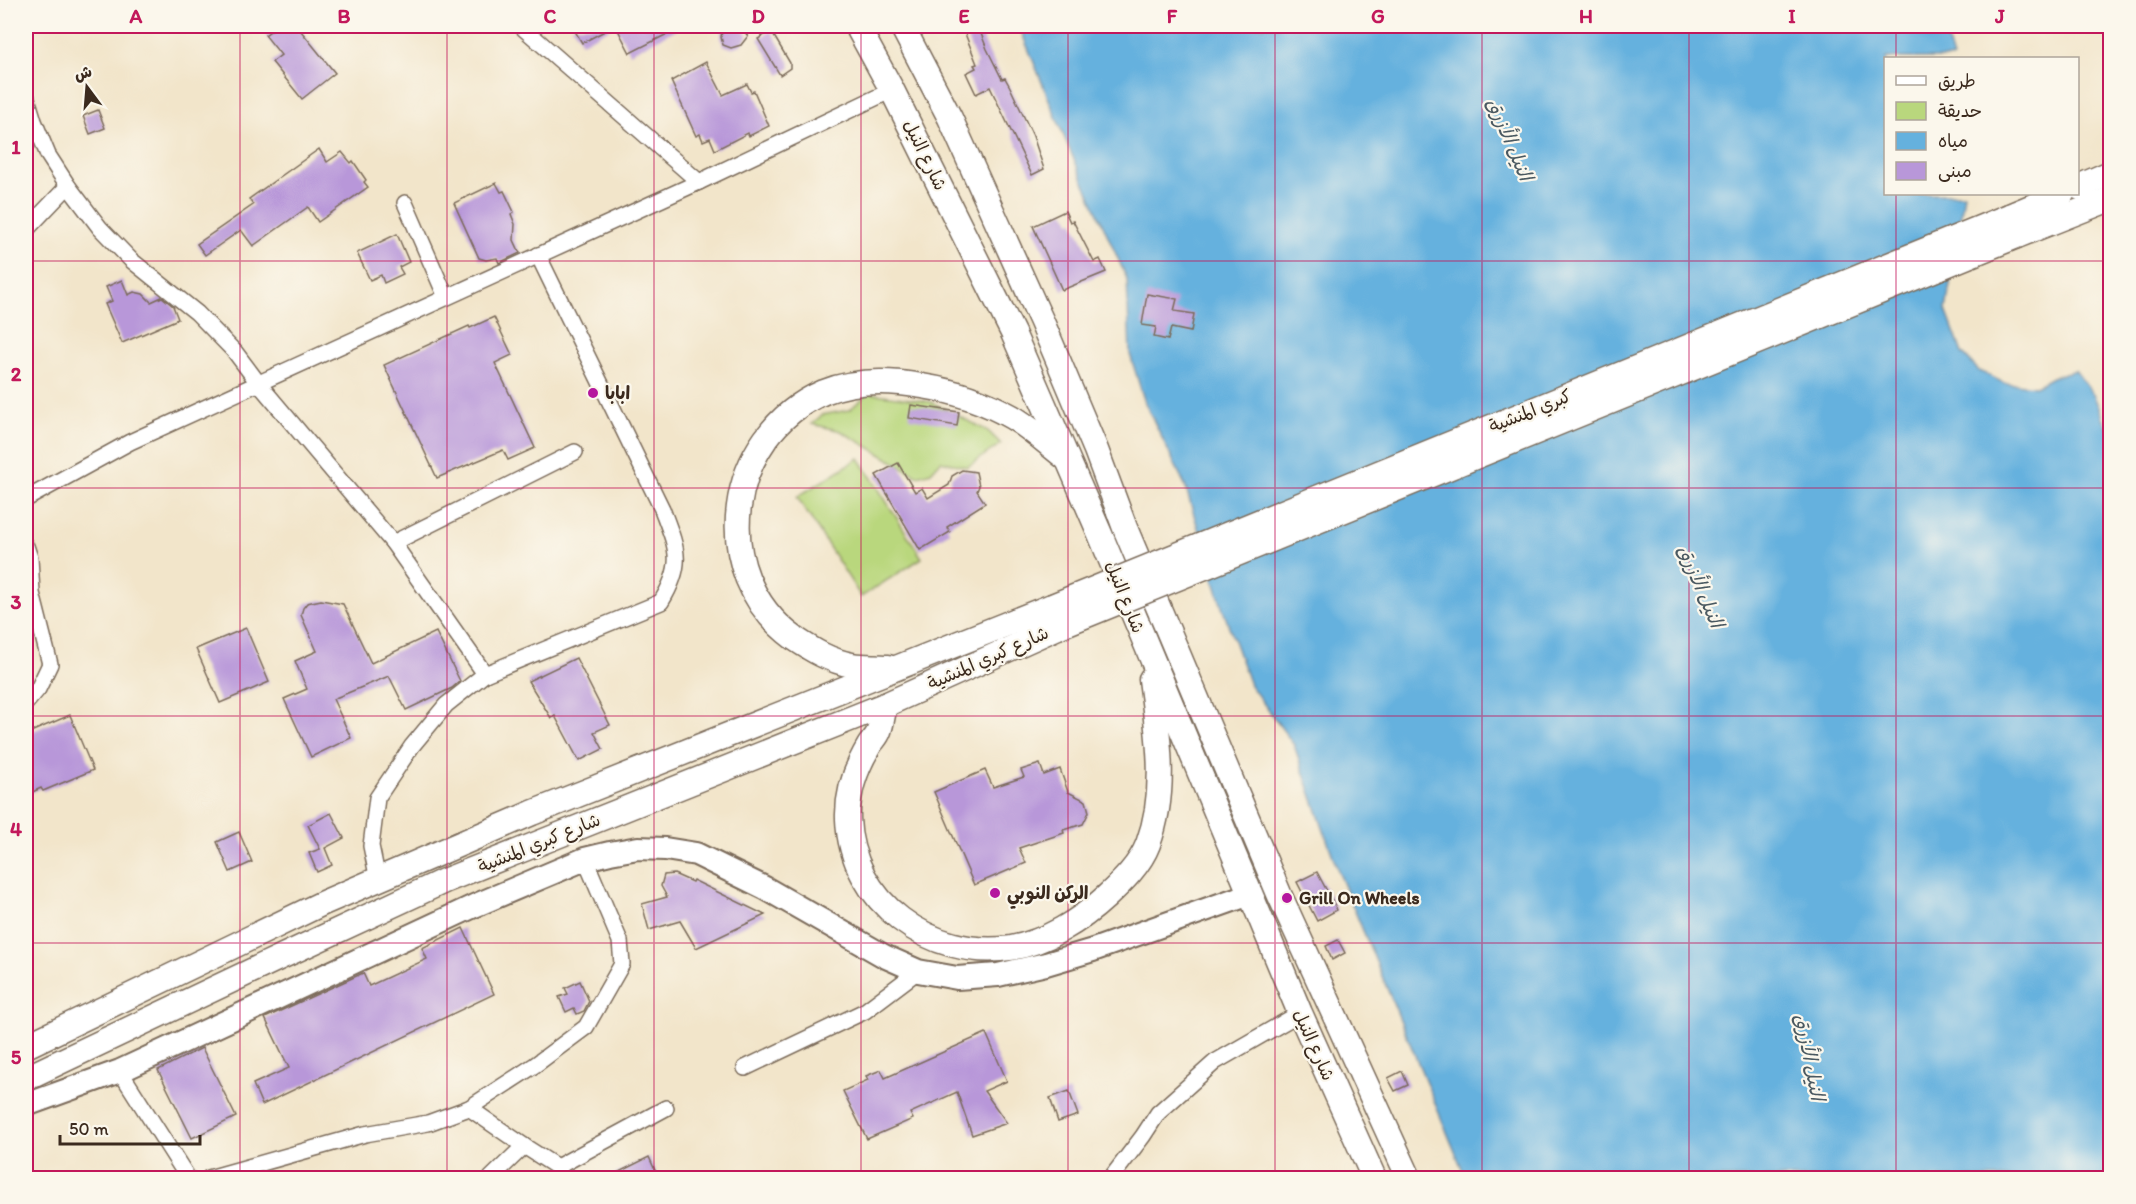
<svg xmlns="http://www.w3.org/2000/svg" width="2136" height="1204" viewBox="0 0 2136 1204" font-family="Itim,'Playpen Sans Arabic',sans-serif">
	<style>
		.green { fill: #b9d77d; stroke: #7a804e; stroke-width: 1.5 }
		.water { fill: #65b1de; stroke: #506e7e; stroke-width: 1.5 }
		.building { fill: #b897d9 }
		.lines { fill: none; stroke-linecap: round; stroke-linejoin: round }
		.street-casing { stroke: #7b6b5a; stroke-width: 18 }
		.secondary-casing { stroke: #7b6b5a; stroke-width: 26 }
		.primary-casing { stroke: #7b6b5a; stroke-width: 27 }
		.street { stroke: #fff; stroke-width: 15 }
		.secondary { stroke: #fff; stroke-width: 22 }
		.primary { stroke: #fff; stroke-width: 24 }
		.primary-bridge-casing { stroke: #7b6b5a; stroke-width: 27; stroke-linecap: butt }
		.primary-bridge { stroke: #fff; stroke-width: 24 }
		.grid { fill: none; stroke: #c2185b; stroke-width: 1.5; stroke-opacity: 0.55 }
		.poi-dot { fill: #b5179e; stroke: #fbf7ec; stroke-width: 2 }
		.labels { text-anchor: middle; stroke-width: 4.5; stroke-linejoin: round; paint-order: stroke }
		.street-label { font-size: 18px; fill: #3b2a1e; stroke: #fbf7ec }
		.poi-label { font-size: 18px; font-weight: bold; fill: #3b2a1e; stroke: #fbf7ec; text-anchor: start }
		.water-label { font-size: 20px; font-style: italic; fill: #4a5961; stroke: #fbf7ec }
		.neatline { fill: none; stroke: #c2185b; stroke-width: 2 }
		.grid-label { font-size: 20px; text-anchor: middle; font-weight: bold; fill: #c2185b }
	</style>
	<rect width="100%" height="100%" fill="#fbf7ec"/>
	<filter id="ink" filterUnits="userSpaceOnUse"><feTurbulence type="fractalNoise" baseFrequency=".0167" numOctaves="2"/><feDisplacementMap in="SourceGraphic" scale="12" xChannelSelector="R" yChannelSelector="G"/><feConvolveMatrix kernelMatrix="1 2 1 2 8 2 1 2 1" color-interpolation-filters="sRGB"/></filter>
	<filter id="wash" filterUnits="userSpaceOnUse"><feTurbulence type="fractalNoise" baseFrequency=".008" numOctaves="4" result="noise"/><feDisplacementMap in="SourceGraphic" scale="24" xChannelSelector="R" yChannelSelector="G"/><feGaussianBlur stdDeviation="1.35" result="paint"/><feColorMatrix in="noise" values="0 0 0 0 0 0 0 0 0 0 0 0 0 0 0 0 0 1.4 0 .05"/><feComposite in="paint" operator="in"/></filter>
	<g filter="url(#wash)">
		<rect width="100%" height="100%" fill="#f2e5ca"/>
		<!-- green -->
		<g class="green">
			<polygon points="869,393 931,402 988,431 1001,444 967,467 941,461 931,472 918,476 841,431 812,424 822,415 849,410"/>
			<polygon points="859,458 922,558 861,597 797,497"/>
		</g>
		<!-- water -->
		<polygon class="water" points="1019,26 1943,26 1953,58 1886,58 1886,194 1964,194 1946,310 1962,353 1979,371 2004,383 2036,386 2052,377 2075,370 2094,396 2110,434 2110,488 2103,506 2110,515 2110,1178 1466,1178 1337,868 1294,745 1250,685 1222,607 1185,485 1145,403 1130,354 1127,279 1065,139"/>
		<g id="blocks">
			<!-- building -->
			<g class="building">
				<polygon points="277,26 297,26 335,73 302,99 272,62 281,55 265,35"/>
				<polygon points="572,26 614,26 582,43"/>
				<polygon points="616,26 683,26 630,53"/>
				<polygon points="723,26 740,26 748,36 741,45 731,48 723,45 721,37"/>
				<polygon points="962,26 978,26 987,49 1002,79 1005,78 1010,87 1033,136 1044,169 1032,175 990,87 976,94 966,73 976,68 974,65 977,64"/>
				<polygon points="771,31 790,63 790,68 780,75 758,39"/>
				<polygon points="706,62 723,95 747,84 751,92 754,91 769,126 749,136 748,133 715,150 710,138 703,141 700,134 696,136 671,81"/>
				<polygon points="98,110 105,128 90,134 83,116"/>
				<polygon points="319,149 327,162 342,152 351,163 353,161 366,180 364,182 368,187 318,222 308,207 253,246 241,230 205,255 197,244 253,205 249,199"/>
				<polygon points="496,183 501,192 504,191 514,212 511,214 515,224 514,240 520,253 499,263 497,258 486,260 479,258 454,203"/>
				<polygon points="1065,211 1070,222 1073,221 1094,262 1100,259 1106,272 1062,290 1033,226"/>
				<polygon points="397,234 409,262 399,267 403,274 384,283 381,275 370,280 357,253"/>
				<polygon points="122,280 128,295 134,292 143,294 151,302 162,297 173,306 178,319 122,343 105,304 112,301 106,287"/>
				<polygon points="1147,294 1177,299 1174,311 1194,314 1191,332 1171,328 1168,340 1154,337 1156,327 1142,325"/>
				<polygon points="494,317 512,355 495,363 535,448 508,460 503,450 437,478 384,365 469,326 470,328"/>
				<polygon points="911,405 959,412 957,426 909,418"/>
				<polygon points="898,463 915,492 922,488 928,498 949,485 952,476 962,470 976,472 979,486 977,491 985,503 947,527 950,532 920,550 876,475"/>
				<polygon points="321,600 343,604 371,663 436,632 460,681 452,688 406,710 389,676 333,699 351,738 311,757 284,699 307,689 295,661 317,651 301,615 303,608 307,603"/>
				<polygon points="246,628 269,682 220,703 196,649"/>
				<polygon points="576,658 610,725 594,732 603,749 579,761 555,716 551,718 528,681"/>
				<polygon points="70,715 93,770 43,791 41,788 26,795 26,734"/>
				<polygon points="1040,764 1044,775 1060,769 1068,792 1086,801 1089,812 1083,824 1063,830 1064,833 1019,848 1026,863 974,885 934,792 985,770 993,787 1024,777 1021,770"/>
				<polygon points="331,813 344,838 325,848 332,865 317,872 309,853 320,849 308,825"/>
				<polygon points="239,832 252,862 230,872 217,842"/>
				<polygon points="1317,872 1337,910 1317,921 1297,882"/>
				<polygon points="674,874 692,882 693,880 765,915 696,948 680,921 649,930 642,904 667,897 661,886 664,875"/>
				<polygon points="463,928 494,994 262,1105 253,1084 289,1068 265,1018 363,973 369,986 427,959 422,948"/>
				<polygon points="1338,940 1345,953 1332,960 1326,946"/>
				<polygon points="580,981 589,1001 584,1011 577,1014 574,1008 566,1012 559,997 568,994 565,988"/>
				<polygon points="986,1033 1007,1081 984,1091 1007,1123 972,1135 957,1092 910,1113 913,1119 867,1139 843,1091 868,1080 866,1076 881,1070 885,1078"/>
				<polygon points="202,1048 236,1117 192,1138 158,1070"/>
				<polygon points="1402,1071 1408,1085 1395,1091 1388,1078"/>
				<polygon points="1069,1091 1078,1115 1058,1122 1050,1098"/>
				<polygon points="649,1157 659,1179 605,1179"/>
			</g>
		</g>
	</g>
	<g filter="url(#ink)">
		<use href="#blocks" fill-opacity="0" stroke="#7b6b5a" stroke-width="1.5"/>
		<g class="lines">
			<!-- street casing -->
			<g class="street-casing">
				<g id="street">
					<polyline points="521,26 699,182"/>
					<polyline points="26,95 34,121 48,155 68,186 100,228 131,260 197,313 235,352 259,384 393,543 485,674 446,705 412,746 377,798 371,846 378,880"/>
					<polyline points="405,203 446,297"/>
					<polyline points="26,230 68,186"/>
					<polyline points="26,499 130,442 699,182 892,90"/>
					<polyline points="393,543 575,452"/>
					<polyline points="26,546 30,558 32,593 50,664 38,689 26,703"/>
					<path d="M485 674 661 602C685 563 677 549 662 509L538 255"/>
					<polyline points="745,1068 865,1011 918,971"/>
					<polyline points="120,1071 188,1178"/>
					<polyline points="469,1108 524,1146 557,1167 563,1178"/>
					<polyline points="557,1167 666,1108"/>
					<polyline points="209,1178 365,1134 428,1123 469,1108 535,1065 586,1027 622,964 620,941 585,859"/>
					<polyline points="491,1178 524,1146"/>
					<polyline points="1111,1178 1143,1136 1158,1113 1215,1062 1300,1013"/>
				</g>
			</g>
			<!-- secondary casing -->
			<g class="secondary-casing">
				<polyline id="secondary" points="26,1105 120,1071 474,906 585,859 610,853 638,848 665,849 696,854 765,888 884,956 918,971 957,978 998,975 1046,964 1093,950 1250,894"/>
			</g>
			<!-- primary casing -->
			<g class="primary-casing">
				<g id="primary">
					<polyline points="857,26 892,90 1013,333 1100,534 1300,1013 1374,1178"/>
					<polyline points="902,26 950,118 1042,322 1096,450 1125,528 1280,896 1409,1178"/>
					<polyline points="2078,187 2110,173"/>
					<polyline points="2009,216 2062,194"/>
					<polyline points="2017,236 2110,199"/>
					<path d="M888 667C876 666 863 667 852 665 830 661 812 650 794 638 706 574 725 435 824 392 856 379 889 380 922 386 954 391 984 401 1012 417 1031 428 1049 445 1066 458"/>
					<path d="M885 705C883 713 882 723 879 731 877 737 872 741 869 746 856 768 847 793 848 819 851 902 931 960 1011 948 1046 942 1080 921 1106 897 1122 882 1140 865 1148 844 1168 791 1158 734 1151 679"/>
					<polyline points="26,1046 323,903 532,813 1052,606"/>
					<polyline points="26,1078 283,956 444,881 885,705 1060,626"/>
				</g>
			</g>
			<!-- street -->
			<use href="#street" class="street"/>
			<!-- secondary -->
			<use href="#secondary" class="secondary"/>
			<!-- primary -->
			<use href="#primary" class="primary"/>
			<!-- primary-bridge casing -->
			<g class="primary-bridge-casing">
				<g id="primary-bridge">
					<polyline points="1052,606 2009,216"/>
					<polyline points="1060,626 2017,236"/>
				</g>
			</g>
			<!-- primary-bridge -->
			<use href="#primary-bridge" class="primary-bridge"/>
		</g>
	</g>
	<!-- grid -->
	<path class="grid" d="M240 26V1178M447 26V1178M654 26V1178M861 26V1178M1068 26V1178M1275 26V1178M1482 26V1178M1689 26V1178M1896 26V58M1896 194V1178M26 261H2110M26 488H2110M26 716H2110M26 943H2110"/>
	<!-- markers -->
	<g class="poi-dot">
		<circle cx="593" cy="393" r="6"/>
		<circle cx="995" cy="893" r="6"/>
		<circle cx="1287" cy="898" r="6"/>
	</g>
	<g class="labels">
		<!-- street labels -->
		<g class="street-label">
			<text transform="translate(925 155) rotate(64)" y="6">شارع النيل</text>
			<text transform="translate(1530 411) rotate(-22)" y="6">كبري المنشية</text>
			<text transform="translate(1125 597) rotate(68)" y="6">شارع النيل</text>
			<text transform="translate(988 658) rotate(-24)" y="6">شارع كبري المنشية</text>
			<text transform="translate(539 843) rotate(-22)" y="6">شارع كبري المنشية</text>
			<text transform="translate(1314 1045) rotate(66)" y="6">شارع النيل</text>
		</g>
		<!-- poi labels -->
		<g class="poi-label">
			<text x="605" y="399">ابابا</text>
			<text x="1007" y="899">الركن النوبي</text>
			<text x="1299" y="904">Grill On Wheels</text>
		</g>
		<!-- water labels -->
		<g class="water-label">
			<text transform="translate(1510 139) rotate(67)" y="7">النيل الأزرق</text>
			<text transform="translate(1701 586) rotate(67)" y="7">النيل الأزرق</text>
			<text transform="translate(1810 1057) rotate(79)" y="7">النيل الأزرق</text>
		</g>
	</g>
	<!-- margin -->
	<rect width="2136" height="1204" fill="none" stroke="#fbf7ec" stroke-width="66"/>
	<!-- legend -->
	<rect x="1884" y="57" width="195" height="138" fill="#fbf7ec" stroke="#aea59a" stroke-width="1.5"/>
	<rect x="1896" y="76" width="30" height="9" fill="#ffffff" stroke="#aea59a" stroke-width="1.5"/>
	<text x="1938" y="87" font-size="18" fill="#3b2a1e">طريق</text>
	<rect x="1896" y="102" width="30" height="18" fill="#b9d77d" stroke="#aea59a" stroke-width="1.5"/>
	<text x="1938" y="117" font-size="18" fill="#3b2a1e">حديقة</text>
	<rect x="1896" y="132" width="30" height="18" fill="#65b1de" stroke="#aea59a" stroke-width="1.5"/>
	<text x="1938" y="147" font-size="18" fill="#3b2a1e">مياه</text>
	<rect x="1896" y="162" width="30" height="18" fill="#b897d9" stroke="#aea59a" stroke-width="1.5"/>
	<text x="1938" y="177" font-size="18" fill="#3b2a1e">مبنى</text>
	<!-- north arrow -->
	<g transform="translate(87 87) rotate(344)" stroke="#fbf7ec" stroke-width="4.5" paint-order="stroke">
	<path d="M0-4.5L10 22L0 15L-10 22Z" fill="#3b2a1e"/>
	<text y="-9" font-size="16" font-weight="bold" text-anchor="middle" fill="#3b2a1e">ش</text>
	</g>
	<!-- scale -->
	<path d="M60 1135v9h140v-9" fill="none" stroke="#3b2a1e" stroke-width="3"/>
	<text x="69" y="1135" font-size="18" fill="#3b2a1e" stroke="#fbf7ec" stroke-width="4.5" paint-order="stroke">50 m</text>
	<rect x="33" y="33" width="2070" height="1138" class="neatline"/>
	<g class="grid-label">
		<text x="136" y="23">A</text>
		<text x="344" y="23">B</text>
		<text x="550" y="23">C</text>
		<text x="758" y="23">D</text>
		<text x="964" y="23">E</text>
		<text x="1172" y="23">F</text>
		<text x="1378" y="23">G</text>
		<text x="1586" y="23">H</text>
		<text x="1792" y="23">I</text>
		<text x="2000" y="23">J</text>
		<text x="16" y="154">1</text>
		<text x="16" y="381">2</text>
		<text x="16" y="609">3</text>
		<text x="16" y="836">4</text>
		<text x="16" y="1064">5</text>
	</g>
</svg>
